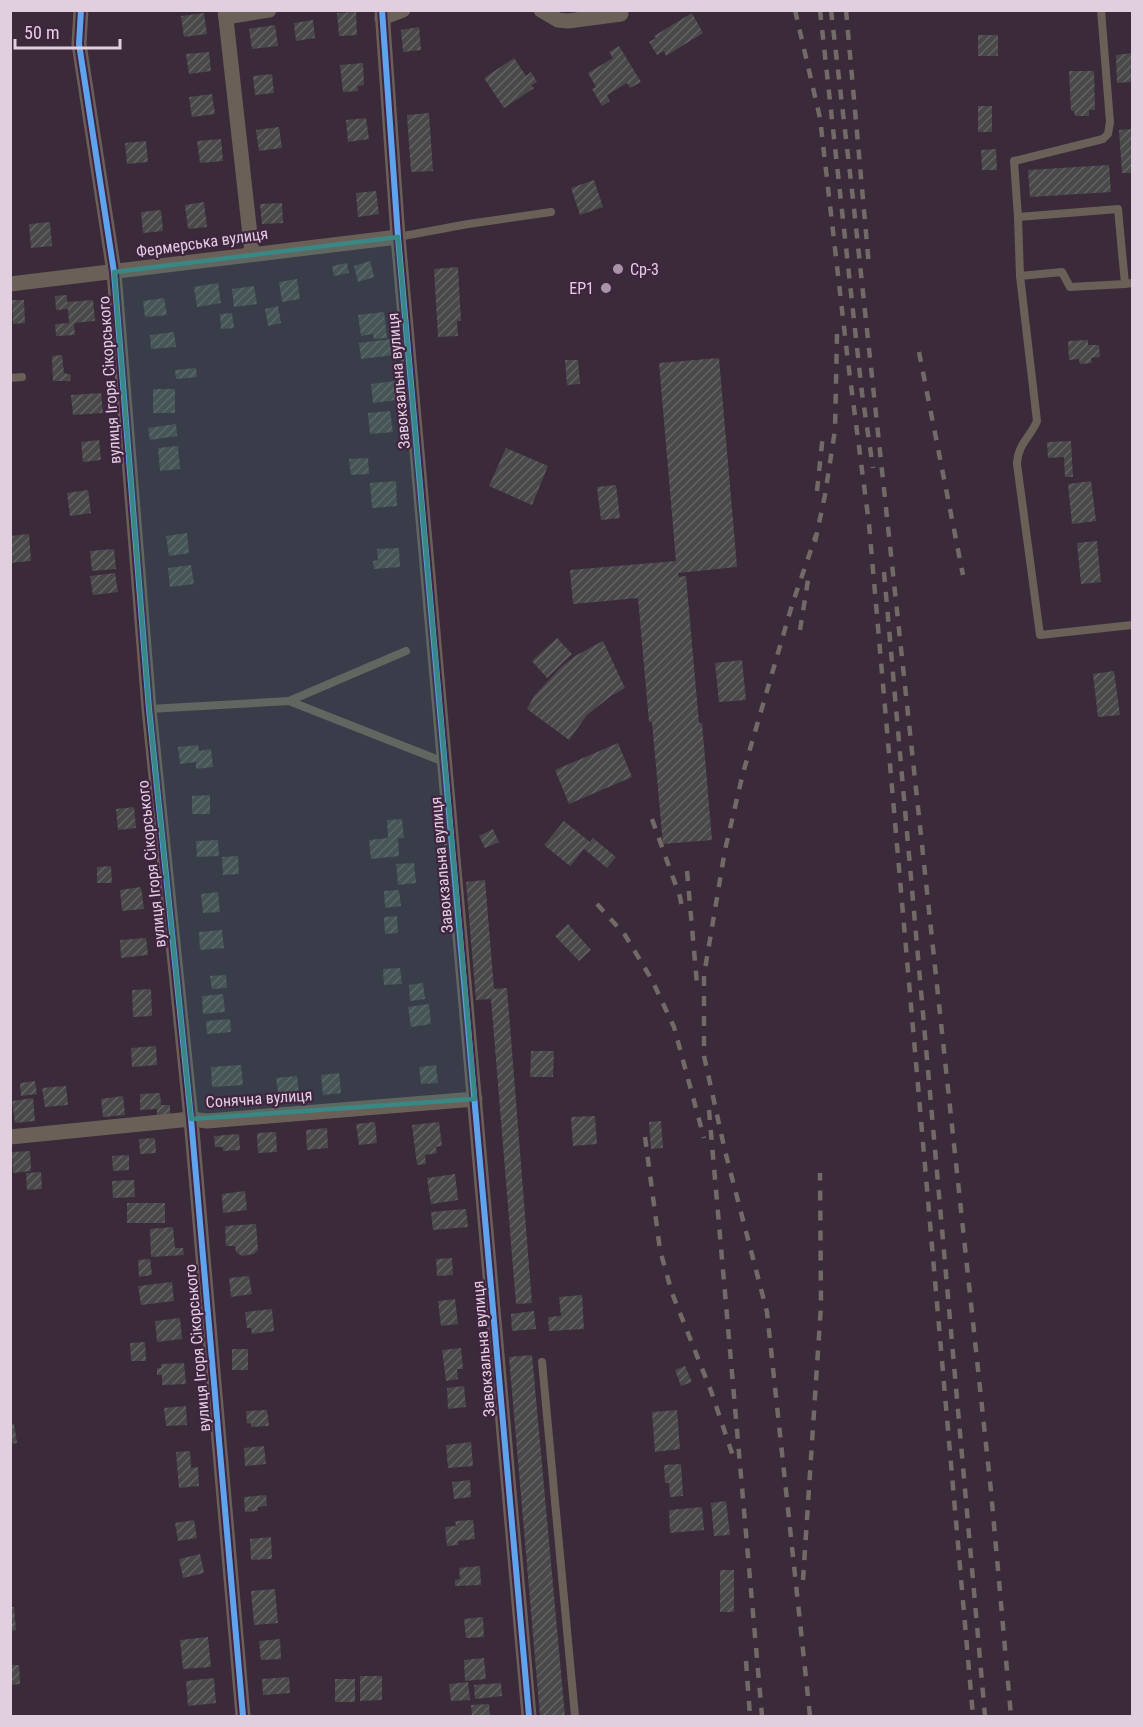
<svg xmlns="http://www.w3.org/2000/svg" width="1143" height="1727" viewBox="0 0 1143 1727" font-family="'Roboto Condensed',sans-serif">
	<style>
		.building { fill: url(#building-hatch) }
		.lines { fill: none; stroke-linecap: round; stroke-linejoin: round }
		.lane { stroke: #6b6057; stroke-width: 8 }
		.street { stroke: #6b6057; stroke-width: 15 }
		.rail { stroke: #726a66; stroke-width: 4.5; stroke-dasharray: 10 10; stroke-linecap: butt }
		.cycleway-casing { stroke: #402440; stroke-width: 10 }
		.cycleway { stroke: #60a3ed; stroke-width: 6 }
		.marked { fill: #398885; fill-opacity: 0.2; stroke: #398885; stroke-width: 4.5; stroke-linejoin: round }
		.poi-dot { fill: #a795a6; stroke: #402440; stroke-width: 2 }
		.labels { text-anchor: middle; stroke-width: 4.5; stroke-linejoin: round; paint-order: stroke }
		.street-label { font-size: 16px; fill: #e1cfe0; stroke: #402440 }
		.poi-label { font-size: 16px; fill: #e1cfe0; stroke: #402440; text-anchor: start }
	</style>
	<defs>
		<pattern id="building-hatch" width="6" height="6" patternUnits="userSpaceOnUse" patternTransform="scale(1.5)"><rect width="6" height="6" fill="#4a494a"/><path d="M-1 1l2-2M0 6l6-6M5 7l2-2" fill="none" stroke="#646264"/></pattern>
	</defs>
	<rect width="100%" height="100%" fill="#3a2a3a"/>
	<!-- building -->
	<g class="building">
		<polygon points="356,12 357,35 339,36 337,13"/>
		<polygon points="204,13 207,34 184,37 181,16"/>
		<polygon points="692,13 703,33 666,56 664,51 657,55 649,42 656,38 654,36"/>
		<polygon points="313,20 315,38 296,41 294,23"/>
		<polygon points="275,25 278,46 252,49 249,29"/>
		<polygon points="419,27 421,50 403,52 401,30"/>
		<rect x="978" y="35" width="20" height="21"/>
		<polygon points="619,46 641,82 630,88 627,83 607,95 610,101 602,106 592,89 596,87 588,73 613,58 609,52"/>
		<polygon points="209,52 211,71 189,74 186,54"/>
		<polygon points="1132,53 1132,82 1117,83 1116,55"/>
		<polygon points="514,58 526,76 531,72 537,82 531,85 534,88 504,108 484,78"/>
		<polygon points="363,63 364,85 357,86 358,91 343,92 340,65"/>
		<polygon points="1069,71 1094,71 1095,110 1089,110 1089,116 1075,116 1074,111 1071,111"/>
		<polygon points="272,74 274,93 255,95 253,76"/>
		<polygon points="212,94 215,114 192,117 189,97"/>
		<rect x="978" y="106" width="14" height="26"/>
		<polygon points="429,113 433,171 411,172 407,115"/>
		<polygon points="366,118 369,139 348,142 346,120"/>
		<polygon points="279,127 282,148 259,151 256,130"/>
		<polygon points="1132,129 1132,173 1122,173 1119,130"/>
		<polygon points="221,139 223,161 200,163 197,141"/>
		<polygon points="146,141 148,162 127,164 125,143"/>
		<polygon points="996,149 997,170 982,170 981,150"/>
		<polygon points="1109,165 1111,192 1030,197 1028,170"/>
		<polygon points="594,180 603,207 580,215 571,188"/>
		<polygon points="376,191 379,214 358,217 356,193"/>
		<polygon points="204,202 207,227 188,229 185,205"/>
		<polygon points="282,203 283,223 262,224 260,204"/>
		<polygon points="161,210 163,231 143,233 141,212"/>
		<polygon points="50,222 52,246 31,248 29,224"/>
		<polygon points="370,261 374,277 358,282 354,266"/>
		<polygon points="347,263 349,273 334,276 332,266"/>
		<polygon points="458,267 461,321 457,321 458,336 438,337 434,269"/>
		<polygon points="297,279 300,299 282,302 279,282"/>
		<polygon points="218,283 221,303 197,307 194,287"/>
		<polygon points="254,286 257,304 234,307 232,289"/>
		<polygon points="67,295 67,302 93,300 95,321 74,323 75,335 56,336 55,324 69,323 68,309 56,310 55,296"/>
		<polygon points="164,298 167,315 145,317 143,301"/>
		<polygon points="12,300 24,300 25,323 13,324"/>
		<polygon points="278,306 281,323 268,326 265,309"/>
		<polygon points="384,312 387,338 374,339 373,334 361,336 358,315"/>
		<polygon points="232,313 234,328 221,329 220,314"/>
		<polygon points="174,332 176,347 151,349 150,335"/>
		<polygon points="392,339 394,355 361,359 359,343"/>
		<polygon points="1088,340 1088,345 1099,345 1100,357 1091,358 1092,363 1080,364 1079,359 1069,360 1068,341"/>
		<polygon points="62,355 64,373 71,375 70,381 53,381 52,356"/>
		<polygon points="719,358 737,567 678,573 679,577 686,576 699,723 702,723 712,840 663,844 652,722 649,722 638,598 573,604 570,570 676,561 659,363"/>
		<polygon points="565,360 578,360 580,384 567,385"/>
		<polygon points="196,368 197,377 176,379 175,370"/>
		<polygon points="395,381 397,400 373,403 371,384"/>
		<rect x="153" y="389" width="22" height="24"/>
		<polygon points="101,393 103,413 73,415 71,395"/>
		<polygon points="390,411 393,432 370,434 368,413"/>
		<polygon points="176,424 177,436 150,440 148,428"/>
		<polygon points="99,440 101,460 83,462 81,442"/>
		<polygon points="1071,441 1073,477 1065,477 1064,457 1048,458 1047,442"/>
		<polygon points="178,446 180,469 160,471 158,448"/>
		<polygon points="506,448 548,466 532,505 489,486"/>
		<polygon points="368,458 369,474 351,475 349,459"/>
		<polygon points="396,481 397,506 372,508 370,483"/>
		<polygon points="1091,481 1096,521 1072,524 1068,484"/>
		<polygon points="616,485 620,518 601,520 597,487"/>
		<polygon points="88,490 91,513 70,516 67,493"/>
		<polygon points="187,533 189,553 169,556 166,536"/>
		<polygon points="29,534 31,561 10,563 10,536"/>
		<polygon points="1097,541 1101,582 1081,584 1077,543"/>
		<polygon points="399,548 400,567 374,569 373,561 378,560 377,549"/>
		<polygon points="114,549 116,569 92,571 90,551"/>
		<polygon points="191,565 194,584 170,587 168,568"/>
		<polygon points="115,573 118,592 93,595 90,576"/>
		<polygon points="557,638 572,654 547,678 532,661"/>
		<polygon points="603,641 625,688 611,696 587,715 569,740 527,709 534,696 561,667 575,656"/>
		<polygon points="742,660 746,700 719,702 715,663"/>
		<polygon points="1114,671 1120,715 1098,717 1093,674"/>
		<polygon points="618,743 632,777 569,804 555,770"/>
		<polygon points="198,745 199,751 211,749 213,767 196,769 196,762 180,764 178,747"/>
		<polygon points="210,795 210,814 192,814 192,796"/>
		<polygon points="134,807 136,828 118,830 116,809"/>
		<polygon points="402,819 404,838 398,838 399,856 371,859 369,840 388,838 387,820"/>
		<polygon points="564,821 590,842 593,838 616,857 607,868 584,849 570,866 544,845"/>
		<polygon points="493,829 499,842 485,848 479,836"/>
		<polygon points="218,840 219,856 197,857 196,841"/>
		<polygon points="238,856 239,874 223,875 222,857"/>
		<polygon points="414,863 416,883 398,885 396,864"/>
		<polygon points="111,866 112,883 97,883 97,867"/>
		<polygon points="485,880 494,989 507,988 532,1303 516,1304 491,999 476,1000 466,882"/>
		<polygon points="141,887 144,909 122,911 120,890"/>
		<polygon points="399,890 401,906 385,908 384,891"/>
		<polygon points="218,892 220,912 203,913 201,894"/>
		<polygon points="397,916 398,933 385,934 384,917"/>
		<polygon points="568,924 591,950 579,961 555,936"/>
		<polygon points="222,930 224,948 200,950 199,932"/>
		<polygon points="146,938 148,955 121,958 120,940"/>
		<polygon points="400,968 402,984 384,985 383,969"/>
		<polygon points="226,975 227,988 212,989 210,976"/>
		<polygon points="423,983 425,999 410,1001 409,985"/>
		<polygon points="151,989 152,1016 133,1017 132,990"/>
		<polygon points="223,994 225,1012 203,1014 202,996"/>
		<polygon points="429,1004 431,1024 411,1027 408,1007"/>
		<polygon points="230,1019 231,1032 207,1034 206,1021"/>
		<polygon points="156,1046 157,1065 132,1067 131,1048"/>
		<polygon points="531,1051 554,1051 553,1077 530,1077"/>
		<polygon points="241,1065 243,1085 212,1087 211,1067"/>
		<polygon points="436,1065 438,1083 421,1084 419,1067"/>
		<polygon points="339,1073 341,1093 323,1095 321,1075"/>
		<polygon points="297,1076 299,1096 279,1098 276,1078"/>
		<polygon points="35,1081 37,1094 21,1096 20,1083"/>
		<polygon points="66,1086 68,1105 45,1107 42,1088"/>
		<polygon points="160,1093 161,1105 170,1105 170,1114 157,1115 157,1109 140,1110 140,1094"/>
		<polygon points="123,1096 125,1115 103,1117 101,1099"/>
		<polygon points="33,1098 35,1121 15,1123 12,1101"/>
		<polygon points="595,1116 597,1144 573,1146 571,1117"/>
		<polygon points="661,1121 663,1148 651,1149 649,1122"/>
		<polygon points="375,1122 377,1143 359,1145 356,1124"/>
		<polygon points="439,1122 442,1146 436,1147 437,1153 425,1155 426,1164 417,1165 412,1125"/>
		<polygon points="327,1128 328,1148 307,1150 306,1130"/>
		<polygon points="276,1132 277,1152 258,1153 257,1133"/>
		<polygon points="239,1134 240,1150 223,1151 223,1147 215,1147 214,1136"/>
		<polygon points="155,1138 156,1153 140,1154 139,1139"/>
		<polygon points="30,1151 31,1171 13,1173 12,1152"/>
		<polygon points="129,1155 129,1170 113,1171 112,1156"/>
		<polygon points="41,1172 42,1189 27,1190 26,1173"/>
		<polygon points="455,1174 458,1200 431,1204 427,1178"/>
		<polygon points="134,1180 135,1197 113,1198 112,1181"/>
		<polygon points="245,1191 247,1210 223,1213 222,1194"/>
		<rect x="127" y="1203" width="38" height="20"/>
		<polygon points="466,1209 468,1227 433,1230 431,1212"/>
		<polygon points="256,1224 258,1250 254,1254 242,1256 236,1252 235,1246 226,1246 225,1226"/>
		<polygon points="173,1227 175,1248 183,1248 184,1255 151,1257 150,1229"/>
		<polygon points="452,1258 453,1275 437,1276 436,1259"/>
		<polygon points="150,1259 152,1275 139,1277 138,1260"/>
		<polygon points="249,1276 252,1294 231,1297 229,1278"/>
		<polygon points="172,1282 174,1301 141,1305 138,1286"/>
		<polygon points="582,1295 584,1329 549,1331 548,1317 561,1316 559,1297"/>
		<polygon points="455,1299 458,1324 441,1326 438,1301"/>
		<polygon points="272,1309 274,1331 252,1334 251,1328 247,1328 245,1312"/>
		<polygon points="534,1311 536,1329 512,1331 511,1314"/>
		<polygon points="180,1318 182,1339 157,1342 155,1321"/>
		<polygon points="145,1342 146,1361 131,1361 130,1343"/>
		<polygon points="461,1348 463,1369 457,1369 458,1379 446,1381 442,1350"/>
		<rect x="232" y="1349" width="16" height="21"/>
		<polygon points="532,1355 565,1716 540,1716 509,1357"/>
		<polygon points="184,1363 186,1384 162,1385 162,1375 157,1375 157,1368 161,1368 161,1364"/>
		<polygon points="685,1366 692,1382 681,1386 675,1370"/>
		<polygon points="464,1386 466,1407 448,1409 447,1388"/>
		<polygon points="186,1406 187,1425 166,1426 164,1408"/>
		<polygon points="267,1410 269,1426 251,1427 251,1423 247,1424 246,1411"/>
		<polygon points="677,1410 680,1449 655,1452 652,1412"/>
		<polygon points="10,1424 14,1424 17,1443 10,1444"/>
		<polygon points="471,1442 473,1466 448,1468 446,1445"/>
		<polygon points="264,1446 266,1464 245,1466 244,1448"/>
		<polygon points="190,1451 191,1468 198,1467 199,1486 179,1488 176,1452"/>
		<polygon points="681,1464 683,1496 670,1497 669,1483 665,1483 664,1465"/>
		<polygon points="470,1480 471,1497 454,1499 452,1482"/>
		<polygon points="266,1495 267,1506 258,1507 258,1511 245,1512 244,1497"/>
		<polygon points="726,1501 730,1535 714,1536 711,1503"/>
		<polygon points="702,1507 704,1530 670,1533 669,1510"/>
		<polygon points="194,1520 197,1538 178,1541 175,1523"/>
		<polygon points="473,1520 475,1539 458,1541 458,1545 447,1546 445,1527 456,1526 455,1521"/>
		<polygon points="271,1537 272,1559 251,1560 250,1539"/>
		<polygon points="200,1554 204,1573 183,1578 179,1559"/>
		<polygon points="480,1566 481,1585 455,1586 455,1580 460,1579 459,1568"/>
		<rect x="720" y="1570" width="14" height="42"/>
		<polygon points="275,1589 278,1623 254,1625 251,1591"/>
		<polygon points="10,1607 14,1607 16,1630 10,1631"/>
		<polygon points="483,1617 484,1637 466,1638 464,1619"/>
		<polygon points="208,1637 211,1667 183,1669 180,1640"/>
		<polygon points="280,1639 281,1659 261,1660 259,1641"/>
		<polygon points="484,1658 486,1679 465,1681 464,1660"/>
		<polygon points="10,1665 19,1665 20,1684 10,1685"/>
		<polygon points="360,1676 382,1676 382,1700 360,1701"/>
		<polygon points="289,1677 290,1693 263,1695 262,1679"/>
		<polygon points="214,1678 216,1703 188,1706 186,1681"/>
		<rect x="335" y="1679" width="20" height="23"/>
		<polygon points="468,1682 470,1700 451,1701 449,1684"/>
		<polygon points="501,1683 502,1696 475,1699 474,1685"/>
		<polygon points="489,1704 490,1716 472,1716 471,1705"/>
	</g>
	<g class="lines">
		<!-- lane -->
		<g class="lane">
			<polyline points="1018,217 1014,161 1103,139 1108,134 1110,122 1101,10"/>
			<polyline points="398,237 468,224 551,212"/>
			<path d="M1020 276 1037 421C1030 438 1018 443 1017 464L1040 635 1132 625"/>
			<polyline points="1125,284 1118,209 1018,217 1020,276 1062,272 1070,287 1125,284 1132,283"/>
			<polyline points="10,378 22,377"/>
			<polyline points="289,701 406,651"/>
			<polyline points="149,709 289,701 444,762"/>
			<polyline points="542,1362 575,1716"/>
		</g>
		<!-- street -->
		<g class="street">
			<polyline points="81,10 79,44 114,272 149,709 191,1119 243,1716"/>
			<polyline points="225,10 252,253"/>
			<polyline points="382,10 398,237 529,1716"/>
			<polyline points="541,10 558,20 568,21 621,14"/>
			<polyline points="226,17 269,10"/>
			<polyline points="382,18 403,10"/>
			<polyline points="10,284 398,237"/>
			<polyline points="10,1137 191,1119 207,1121 475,1099"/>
		</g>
		<!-- rail -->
		<g class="rail">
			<polyline points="795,10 820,118 848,362 869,524 973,1716"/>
			<polyline points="820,10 862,393 873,468"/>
			<polyline points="831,10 853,199 991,1491 1011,1716"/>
			<polyline points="846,10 869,266"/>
			<polyline points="919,352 963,575"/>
			<polyline points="817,491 823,434"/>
			<polyline points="815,542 825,495 835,430 837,334"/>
			<polyline points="884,572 985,1716"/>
			<polyline points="800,630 809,574"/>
			<polyline points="652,819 680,897 683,913"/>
			<polyline points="687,871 697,984"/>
			<polyline points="597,904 625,935 652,980 674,1027 704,1138"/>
			<polyline points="709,1110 762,1716"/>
			<polyline points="645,1137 660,1250 672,1293 711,1391 733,1456"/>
			<polyline points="803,1580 821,1305 820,1173"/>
			<polyline points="746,1661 750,1716"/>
			<polyline points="810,1716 767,1312 725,1151 704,1056 704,975 725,850 743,773 792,605 816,535"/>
		</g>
		<!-- cycleway casing -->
		<g class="cycleway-casing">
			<g id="cycleway">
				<polyline points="81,10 79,44 114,272 149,709 191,1119 243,1716"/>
				<polyline points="382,10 398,237 529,1716"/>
			</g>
		</g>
		<!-- cycleway -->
		<use href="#cycleway" class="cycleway"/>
	</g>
	<!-- marked area -->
	<path class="marked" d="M398 237 475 1099 191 1119 149 709 114 272Z"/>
	<!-- markers -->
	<g class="poi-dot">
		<circle cx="618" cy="269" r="6"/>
		<circle cx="606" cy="288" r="6"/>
	</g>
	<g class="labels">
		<!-- street labels -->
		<g class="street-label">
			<text transform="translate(202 242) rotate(-8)" y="6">Фермерська вулиця</text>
			<text transform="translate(109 380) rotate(-94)" y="6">вулиця Ігоря Сікорського</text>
			<text transform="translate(398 381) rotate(-95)" y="6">Завокзальна вулиця</text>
			<text transform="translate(151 864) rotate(-96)" y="6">вулиця Ігоря Сікорського</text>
			<text transform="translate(441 865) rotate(-95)" y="6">Завокзальна вулиця</text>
			<text transform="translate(259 1098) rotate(-4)" y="6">Сонячна вулиця</text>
			<text transform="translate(197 1348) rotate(-95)" y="6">вулиця Ігоря Сікорського</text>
			<text transform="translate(483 1349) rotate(-95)" y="6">Завокзальна вулиця</text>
		</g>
		<!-- poi labels -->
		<g class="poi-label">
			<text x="630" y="275">Ср-3</text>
			<text x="594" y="294" text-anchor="end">ЕР1</text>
		</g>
	</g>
	<!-- border -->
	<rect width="1143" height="1727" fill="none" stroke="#e1cfe0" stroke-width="24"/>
	<!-- scale -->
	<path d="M15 39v9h105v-9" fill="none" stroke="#e1cfe0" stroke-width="3"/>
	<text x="24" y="39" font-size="18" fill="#e1cfe0" stroke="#402440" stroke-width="4.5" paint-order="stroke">50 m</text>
</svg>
